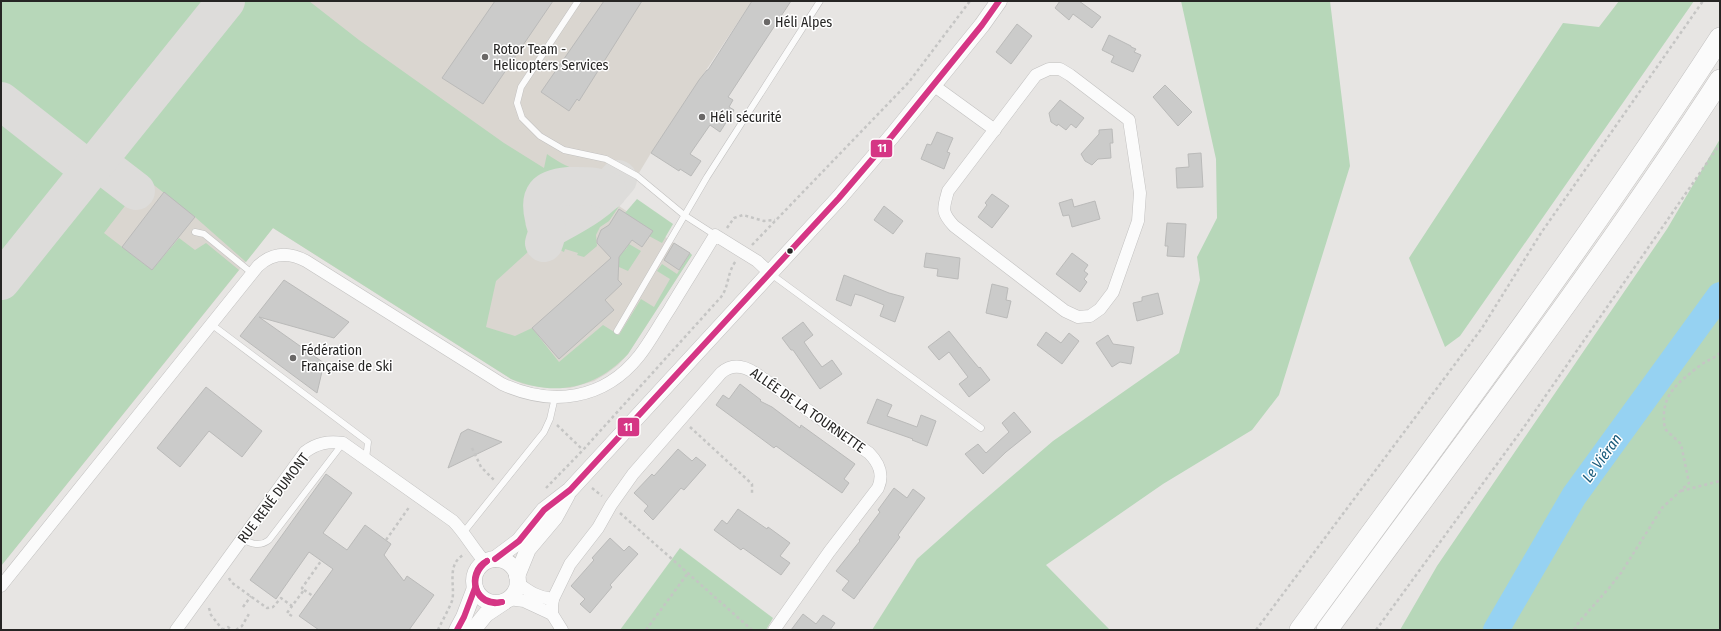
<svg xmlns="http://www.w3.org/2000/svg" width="1721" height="631" viewBox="0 0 1721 631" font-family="'Fira Sans Condensed',sans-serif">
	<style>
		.built { fill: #dad6d0 }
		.green { fill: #b7d7b9 }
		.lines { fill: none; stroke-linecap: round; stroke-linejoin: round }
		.river { stroke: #96d2f2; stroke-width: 26 }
		.taxiway { stroke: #dddcda; stroke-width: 38 }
		.building { fill: #cbcbca; stroke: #babab9 }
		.service-casing { stroke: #c2c1c0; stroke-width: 7 }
		.minor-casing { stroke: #c2c1c0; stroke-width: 13 }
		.secondary-casing { stroke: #c2c1c0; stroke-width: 17 }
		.motorway-casing { stroke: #c2c1c0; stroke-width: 22 }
		.path { stroke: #c5c5c4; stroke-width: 2.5; stroke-dasharray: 3 3; stroke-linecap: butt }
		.service { stroke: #fbfbfb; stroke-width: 6 }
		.minor { stroke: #fbfbfb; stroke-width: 12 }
		.secondary { stroke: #fbfbfb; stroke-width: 16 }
		.motorway { stroke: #fbfbfb; stroke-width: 21 }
		.bus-1-casing { stroke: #fff; stroke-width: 9 }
		.bus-1 { stroke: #d53685; stroke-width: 6 }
		.poi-dot { fill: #6a6867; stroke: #fff; stroke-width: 1.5 }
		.bus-dot { fill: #262524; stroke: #fff; stroke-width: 1.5 }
		.labels { text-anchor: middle; stroke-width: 3; stroke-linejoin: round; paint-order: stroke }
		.poi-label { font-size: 14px; fill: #262524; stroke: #fff; text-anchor: start }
		.street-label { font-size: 14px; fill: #262524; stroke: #fff }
		.water-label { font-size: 15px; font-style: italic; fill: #1a5c7b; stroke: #fff }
		.line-badge { stroke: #fff; stroke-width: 1.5 }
		.badge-label { font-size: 11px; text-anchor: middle; font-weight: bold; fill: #fff }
	</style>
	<rect width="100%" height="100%" fill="#e7e5e3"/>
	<!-- built -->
	<polygon class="built" points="1,1 752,1 651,153 619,206 692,255 628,354 618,365 606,374 594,381 570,388 540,387 523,384 511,379 273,228 1,566"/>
	<!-- green -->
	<g class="green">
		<polygon points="1,1 215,1 1,269"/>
		<path d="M236 1H309L359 40 504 143 544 168 547 154C568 169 581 172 606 177 586 190 558 167 539 190 536 194 534 199 534 204 534 212 537 218 539 225 540 230 539 236 540 241L496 281 486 327 515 336 532 328 559 362 603 325 619 335 641 299 654 307 670 279 657 271 662 264 677 274 690 253 692 255 628 354C595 389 556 397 511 379L273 228 246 262 195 217 146 179 139 188 119 172 112 154Z"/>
		<polygon points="1181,1 1330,1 1350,166 1279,395 1252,430 1163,484 1046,565 1110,630 872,630 917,559 970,512 1053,441 1179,353 1200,280 1197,257 1217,218 1216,159"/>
		<polygon points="1619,1 1694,1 1460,336 1445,347 1409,258 1563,23 1599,27"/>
		<polygon points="1720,139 1720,630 1400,630 1437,566 1667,229"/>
		<polygon points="93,178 109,182 131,198 104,233 152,270 179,238 195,250 206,243 239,270 1,566 1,294"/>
		<polygon points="585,191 591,194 589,199 579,204 573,196 555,202 559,214 557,216 551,210 552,201 560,194"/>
		<polygon points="621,192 629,192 609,221 600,227 596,235 597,246 584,257 577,255 578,253 565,249 564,252 551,246 549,243 550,239"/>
		<polygon points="637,199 673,224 662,243 649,236 625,213"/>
		<polygon points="629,244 641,251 628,271 619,267 619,255 626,249"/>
		<polygon points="680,548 773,618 766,630 620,630"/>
	</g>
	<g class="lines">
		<!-- river -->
		<polyline class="river" points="1496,630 1574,496 1720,295"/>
		<!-- taxiway -->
		<g class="taxiway">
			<polyline points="1,101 89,170"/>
			<polyline points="97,161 136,191"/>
			<path d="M547 230C574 215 598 204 618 179"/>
			<path d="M544 243C545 239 547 235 547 231 547 227 544 223 544 219 538 195 545 188 569 186 583 186 595 185 608 191"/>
			<polyline points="1,281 226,1"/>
		</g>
	</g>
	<!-- building -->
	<g class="building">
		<polygon points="495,1 553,1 483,104 442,78"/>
		<polygon points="604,1 642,1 579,101 577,99 569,111 541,92"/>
		<polygon points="752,1 791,1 728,97 733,100 729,107 734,110 720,132 710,125 690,154 701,161 691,176 680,169 679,171 651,153 699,80 707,70 708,70"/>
		<polygon points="1060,1 1079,1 1101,17 1092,28 1073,14 1069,20 1055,8"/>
		<polygon points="1017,24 1032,36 1011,64 996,52"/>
		<polygon points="1109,35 1131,46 1131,47 1136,49 1134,52 1141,55 1133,72 1111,62 1114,56 1102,50"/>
		<polygon points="1165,85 1192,112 1178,126 1153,97"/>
		<polygon points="1060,100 1084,118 1076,128 1071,124 1066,130 1058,124 1057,126 1051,122 1049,113"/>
		<polygon points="1112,129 1113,143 1110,143 1111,158 1098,159 1092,165 1085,161 1081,154 1099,134 1099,130"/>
		<polygon points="937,132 953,138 947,152 950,153 944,169 921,159 927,144 931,145"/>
		<polygon points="1201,153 1203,187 1177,188 1176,168 1189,167 1188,154"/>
		<polygon points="164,192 195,217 152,270 122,247"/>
		<polygon points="992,194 1009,206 992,228 978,217 987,205 985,203"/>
		<polygon points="1072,199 1074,207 1095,201 1100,219 1072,227 1069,215 1063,216 1059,203"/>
		<polygon points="884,206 903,221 893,234 874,220"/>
		<polygon points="619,209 653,231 642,247 632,240 619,257 618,280 622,284 605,300 614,310 559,359 532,328 611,258 597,243 597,240 601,230 609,225"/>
		<polygon points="1167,223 1186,224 1184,257 1167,256 1168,246 1165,246"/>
		<polygon points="674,243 690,253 679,270 664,260"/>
		<polygon points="926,253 960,258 958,279 937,276 938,269 924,267"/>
		<polygon points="1072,253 1088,265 1084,271 1088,274 1084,279 1087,282 1080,292 1056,274"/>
		<polygon points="844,275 889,293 904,297 895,322 880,316 884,305 862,296 855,294 851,306 836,300"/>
		<polygon points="284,280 349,322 334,338 259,317 324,363 317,393 240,336"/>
		<polygon points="992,284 1008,288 1006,300 1011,301 1007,318 986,313"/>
		<polygon points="1158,293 1163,314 1137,321 1133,303 1142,301 1142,297"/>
		<polygon points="803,322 813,335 804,342 813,355 822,367 832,360 842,374 820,389 793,350 791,350 782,338"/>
		<polygon points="949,331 969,356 979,368 980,367 990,380 969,397 959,384 968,377 949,352 939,360 928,347"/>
		<polygon points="1046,332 1061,343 1069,333 1079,341 1062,364 1037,345"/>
		<polygon points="1108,335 1113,344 1134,347 1131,364 1120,362 1112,367 1096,343"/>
		<polygon points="740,384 761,400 760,401 772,407 800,428 801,425 855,464 844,479 849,483 842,493 787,454 776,446 774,448 716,405 723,395 729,399"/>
		<polygon points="206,387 262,431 242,457 209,431 180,467 157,448"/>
		<polygon points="877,399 892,405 887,416 917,427 921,415 936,421 927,446 912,440 913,439 867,423"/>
		<polygon points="1014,412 1031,432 1006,452 983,474 965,454 978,444 986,453 1009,432 1002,423"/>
		<polygon points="468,429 502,442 448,468 461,433"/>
		<polygon points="678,449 692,461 696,457 706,465 684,490 681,488 653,520 644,511 648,506 634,493 652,474 654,476"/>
		<polygon points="326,474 352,493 323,533 347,550 365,525 391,544 384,555 404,581 407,576 434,595 409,630 319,630 299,616 333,569 309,552 276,599 250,580"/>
		<polygon points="894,488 907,498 913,489 925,498 898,535 900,537 854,599 842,590 849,581 836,571 860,541 859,540 880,512 878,510"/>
		<polygon points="738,509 767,529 768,527 790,543 780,556 790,563 781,575 743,548 741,550 714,530 722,520 727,524"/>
		<polygon points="610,538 624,551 629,546 638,554 610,585 612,587 590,613 580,604 585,599 571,586 594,560 592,558"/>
		<polygon points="803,614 816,624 823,615 835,623 830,630 791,630"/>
	</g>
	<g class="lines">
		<!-- service casing -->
		<g class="service-casing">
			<g id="service">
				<polyline points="578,1 521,87 517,103 522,118 540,136 564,150 606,159 637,176 684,215 715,235"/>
				<polyline points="195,232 204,234 253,274"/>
				<polyline points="771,274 981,428"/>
				<polyline points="211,324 368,442 366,459"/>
				<polyline points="617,331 707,177 820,1"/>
				<polyline points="463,533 544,432 550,419 555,397"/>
				<path d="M242 539C252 544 260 547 269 540L343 443"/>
			</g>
		</g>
		<!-- minor casing -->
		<g class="minor-casing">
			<g id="minor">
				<path d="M1049 69H1060L1070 75 1129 120 1140 193 1138 221 1113 292 1100 309 1090 316 1078 317 1065 311 954 226C941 212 943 209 948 191L1036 75Z"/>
				<polyline points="933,85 995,130"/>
				<path d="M518 583C529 592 539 598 553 599"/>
				<path d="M1 586 258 266C273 252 289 252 306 261L502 384C552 407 604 400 639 356 650 342 659 325 669 310 684 285 700 260 715 235L757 261 770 273"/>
				<polyline points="508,599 524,601 552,614"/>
				<path d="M176 630 305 452C317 443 328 441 343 443L453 521C465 533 473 549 485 562"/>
				<path d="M562 630 552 614V606L553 599 570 564 598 528 611 505 633 474 721 373C732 363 744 366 755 373L869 453C879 463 884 474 878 488L829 552 774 630"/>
			</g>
		</g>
		<!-- secondary casing -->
		<g class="secondary-casing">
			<g id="secondary">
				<polyline points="495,559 519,541 544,510 570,490 839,198 892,136 982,25 999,1"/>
				<circle cx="496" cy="581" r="22"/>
				<polyline points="517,576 528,549 555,517 567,495"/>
				<polyline points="457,630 464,617 475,588"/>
				<polyline points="473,630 486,614 504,602"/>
			</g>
		</g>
		<!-- motorway casing -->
		<g class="motorway-casing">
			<g id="motorway">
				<path d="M1300 630C1443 435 1588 241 1720 38"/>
				<path d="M1327 630C1460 448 1597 269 1720 80"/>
			</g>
		</g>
		<!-- path -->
		<g class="path">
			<polyline points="727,228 734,218 743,215 764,221 775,220"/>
			<polyline points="752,245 909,82 970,1"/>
			<polyline points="557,425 583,450"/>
			<polyline points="690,427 752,484 752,493"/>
			<polyline points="472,448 481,467 494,480"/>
			<path d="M546 488 583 450 721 297C729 287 727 272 736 261"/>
			<polyline points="592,488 602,496"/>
			<polyline points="1681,491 1720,481"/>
			<polyline points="620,513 752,630"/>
			<polyline points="386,540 410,506"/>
			<polyline points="229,578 231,582 267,608 273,607 281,598 292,606 304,590 302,588 321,561"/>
			<polyline points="304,590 313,596"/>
			<polyline points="243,607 251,596"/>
			<polyline points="209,608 211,615 222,629"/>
			<polyline points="292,616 287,613 292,606"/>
			<polyline points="222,630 228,627 232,630"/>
			<polyline points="236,630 242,626 250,612"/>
			<path d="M438 630C442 621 448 611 452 601 456 587 445 564 465 554"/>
			<polyline points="646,630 688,573"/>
			<polyline points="1256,630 1482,328 1541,233 1703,1"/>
			<polyline points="1376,630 1524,427 1720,144"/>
			<path d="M1574 630 1579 622 1609 588 1621 573 1662 508 1689 483 1681 444 1665 429C1659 394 1678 383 1702 364 1708 360 1715 358 1720 353"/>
		</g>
		<!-- service -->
		<use href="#service" class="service"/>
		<!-- minor -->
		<use href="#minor" class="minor"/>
		<!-- secondary -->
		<use href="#secondary" class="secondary"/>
		<!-- motorway -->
		<use href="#motorway" class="motorway"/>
		<!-- bus-1 casing -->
		<g class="bus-1-casing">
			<g id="bus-1">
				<polyline points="495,559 519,541 544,510 570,490 839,198 892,136 982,25 999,1"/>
				<path d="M487 561C466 577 475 606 502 602"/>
				<path d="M487 561C464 573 476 610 502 602"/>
				<polyline points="457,630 464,617 475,588"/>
			</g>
		</g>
		<!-- bus-1 -->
		<use href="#bus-1" class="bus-1"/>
	</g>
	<!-- markers -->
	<g class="poi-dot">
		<circle cx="767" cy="22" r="4"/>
		<circle cx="485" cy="57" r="4"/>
		<circle cx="702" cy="117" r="4"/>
		<circle cx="293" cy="358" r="4"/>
	</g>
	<circle class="bus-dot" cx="790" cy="251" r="3.5"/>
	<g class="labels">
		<!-- poi labels -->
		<g class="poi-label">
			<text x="775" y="27">Héli Alpes</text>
			<text x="493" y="54">Rotor Team -<tspan x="493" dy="16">Helicopters Services</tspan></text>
			<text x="710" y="122">Héli sécurité</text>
			<text x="301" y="355">Fédération<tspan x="301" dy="16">Française de Ski</tspan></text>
		</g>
		<!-- street labels -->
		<g class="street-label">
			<text transform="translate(808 410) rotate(35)" y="5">ALLÉE DE LA TOURNETTE</text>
			<text transform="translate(273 498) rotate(-53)" y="5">RUE RENÉ DUMONT</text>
		</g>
		<!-- water labels -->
		<g class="water-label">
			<text transform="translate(1602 458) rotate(-54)" y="5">Le Viéran</text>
		</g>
	</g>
	<g class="line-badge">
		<rect x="870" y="139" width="23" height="19" rx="4" fill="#d53685"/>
		<rect x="617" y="417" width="23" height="20" rx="4" fill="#d53685"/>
	</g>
	<g class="badge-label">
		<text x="882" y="152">11</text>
		<text x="628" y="431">11</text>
	</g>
	<!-- border -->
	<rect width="1721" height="631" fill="none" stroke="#262524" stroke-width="4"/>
</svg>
